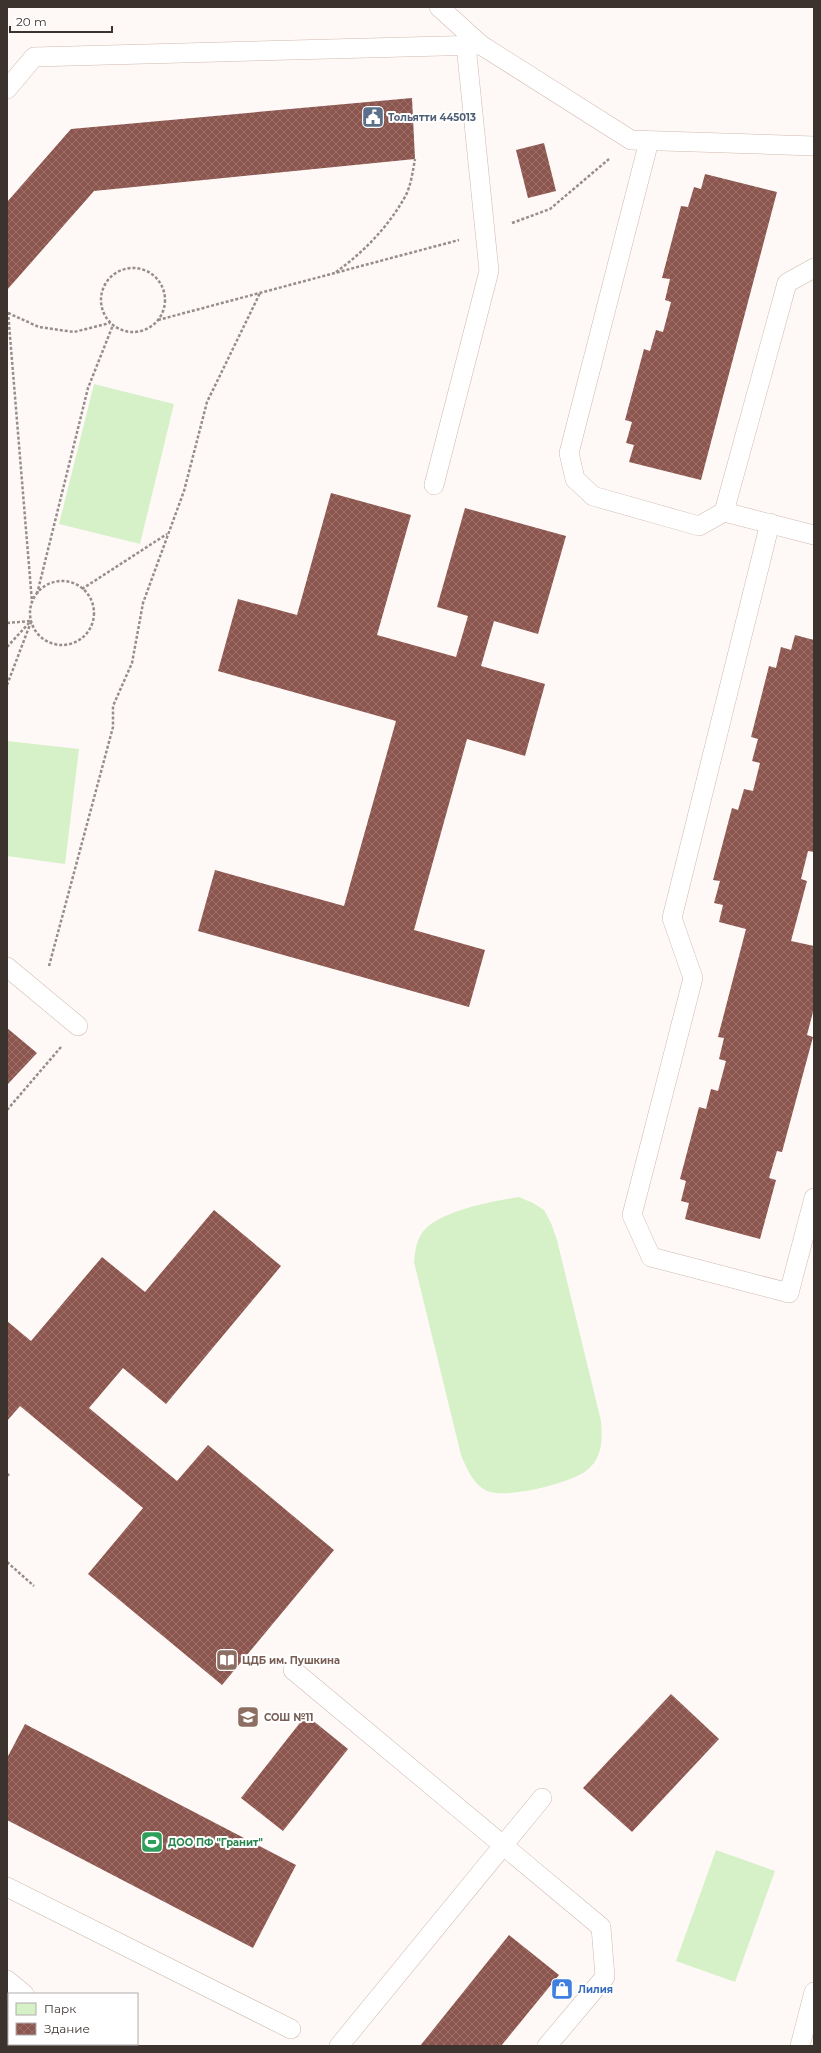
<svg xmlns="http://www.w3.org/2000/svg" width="821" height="2053" viewBox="0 0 821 2053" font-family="Montserrat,sans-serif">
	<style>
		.park { fill: #d6f1c7 }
		.building { fill: url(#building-cross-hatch) }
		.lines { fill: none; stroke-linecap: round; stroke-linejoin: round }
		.service-casing { stroke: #d0b9ae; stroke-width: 20 }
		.path { stroke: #958e8b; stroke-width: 2.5; stroke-dasharray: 3 2; stroke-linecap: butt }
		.service { stroke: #fff; stroke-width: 19 }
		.labels { text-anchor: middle; stroke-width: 4; stroke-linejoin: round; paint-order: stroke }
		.service-label { font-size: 10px; font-weight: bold; fill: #4e5e75; stroke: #fff; text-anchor: start }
		.education-label { font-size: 10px; font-weight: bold; fill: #785e54; stroke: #fff; text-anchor: start }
		.leisure-label { font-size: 10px; font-weight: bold; fill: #27864d; stroke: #fff; text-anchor: start }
		.shop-label { font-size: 10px; font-weight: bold; fill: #366cbe; stroke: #fff; text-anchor: start }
	</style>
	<defs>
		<pattern id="building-cross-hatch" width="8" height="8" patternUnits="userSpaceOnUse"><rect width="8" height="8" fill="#8c554d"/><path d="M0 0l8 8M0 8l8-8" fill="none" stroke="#9a706a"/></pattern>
	</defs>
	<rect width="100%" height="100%" fill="#fef9f7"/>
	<!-- park -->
	<g class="park">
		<polygon points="94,384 174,404 140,544 59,524"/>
		<polygon points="7,741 79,749 65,864 7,856"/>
		<path d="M519 1197 533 1203 544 1210 551 1223 557 1240 601 1421C602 1436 603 1450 594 1463 591 1466 587 1471 583 1473 565 1484 504 1500 485 1490 472 1482 467 1469 461 1455L414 1262C415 1253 416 1241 422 1233 437 1211 493 1201 519 1197Z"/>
		<polygon points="716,1850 775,1871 735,1982 676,1961"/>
	</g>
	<!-- building -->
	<g class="building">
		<polygon points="412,98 415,159 94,191 7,290 7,202 71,129"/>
		<polygon points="544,143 556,191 528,198 516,150"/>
		<polygon points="705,174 777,192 701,480 629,462 634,445 626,443 632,422 625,420 644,349 650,351 656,330 663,332 671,302 665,300 670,279 662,278 681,206 688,207 694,187 701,189"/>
		<polygon points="331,493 411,515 377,635 456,657 468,616 437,607 465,508 566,536 538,634 494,621 481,666 545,684 525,756 467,739 414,930 485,950 469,1007 198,931 215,870 344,906 396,721 218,671 238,599 297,615"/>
		<polygon points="795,635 814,640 814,852 808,851 801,879 807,881 791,941 814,946 814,1008 807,1035 813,1037 782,1152 777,1151 769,1178 776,1180 760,1239 685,1219 689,1203 681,1201 686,1181 680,1179 699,1107 706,1109 711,1089 718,1091 726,1061 719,1059 724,1038 718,1037 746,929 719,922 723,905 714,903 720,881 713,880 732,808 738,810 744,789 753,791 760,763 752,761 758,739 751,737 769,666 776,668 781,647 791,650"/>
		<polygon points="7,1028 37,1053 7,1085"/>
		<polygon points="214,1210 281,1266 166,1404 123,1368 89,1408 177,1481 208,1445 334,1550 222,1685 88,1574 143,1508 20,1406 7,1421 7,1321 31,1341 102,1257 145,1292"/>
		<polygon points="671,1694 719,1739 632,1832 583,1788"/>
		<polygon points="306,1715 348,1749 283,1831 241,1798"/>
		<polygon points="25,1724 296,1865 253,1948 7,1820 7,1758"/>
		<polygon points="509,1935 559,1975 501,2046 420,2046"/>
	</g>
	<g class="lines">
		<!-- service casing -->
		<g class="service-casing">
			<g id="service">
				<polyline points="439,7 481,45 631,140 814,146"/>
				<polyline points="7,89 34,57 481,45"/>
				<polyline points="649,141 569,453 575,479 593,496 699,526 724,512"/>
				<polyline points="814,268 787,283 724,512 814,535"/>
				<polyline points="434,485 489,271 466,45"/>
				<polyline points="770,523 672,918 693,978 632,1215 651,1257 789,1293 814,1198"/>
				<polyline points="7,967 78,1026"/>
				<polyline points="293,1670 601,1927 605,1977 547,2046"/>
				<polyline points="7,1887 291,2029"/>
				<polyline points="7,1980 24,1994"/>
				<polyline points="84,2044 87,2046"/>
				<polyline points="339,2046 542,1798"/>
				<polyline points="800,2046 814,1992"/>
			</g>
		</g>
		<!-- path -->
		<g class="path">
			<polyline points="512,223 550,209 609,159"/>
			<circle cx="133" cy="300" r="32"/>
			<path d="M336 272C364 252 389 226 406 195 411 185 413 170 415 159"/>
			<polyline points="8,312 32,602"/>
			<polyline points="8,313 39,327 74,332 110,323"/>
			<polyline points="158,320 459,240"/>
			<circle cx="62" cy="613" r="32"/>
			<polyline points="82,589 167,534"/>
			<polyline points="37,594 88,388 113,325"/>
			<polyline points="7,623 30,621"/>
			<polyline points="7,647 29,623"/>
			<polyline points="7,685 31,622"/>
			<polyline points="49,966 113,727 113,706 132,663 143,603 184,491 207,402 260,293"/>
			<polyline points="7,1110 61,1047"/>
			<polyline points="7,1476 10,1473"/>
			<polyline points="7,1562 34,1586"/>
		</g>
		<!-- service -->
		<use href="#service" class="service"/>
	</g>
	<!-- icons -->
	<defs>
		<g id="civic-square" transform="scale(1.15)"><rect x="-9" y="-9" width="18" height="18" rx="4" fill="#5c6f8a" stroke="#fff"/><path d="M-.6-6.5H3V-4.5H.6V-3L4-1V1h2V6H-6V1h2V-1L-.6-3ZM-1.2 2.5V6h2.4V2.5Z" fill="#fff"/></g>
		<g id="library-square" transform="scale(1.15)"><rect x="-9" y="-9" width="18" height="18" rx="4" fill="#8d6e63" stroke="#fff"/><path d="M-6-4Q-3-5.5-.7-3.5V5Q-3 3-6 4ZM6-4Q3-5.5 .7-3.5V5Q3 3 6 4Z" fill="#fff"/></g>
		<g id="school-square" transform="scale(1.15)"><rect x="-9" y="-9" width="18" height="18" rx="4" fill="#8d6e63" stroke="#fff"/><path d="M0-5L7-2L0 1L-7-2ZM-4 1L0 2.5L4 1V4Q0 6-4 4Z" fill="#fff"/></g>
		<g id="stadium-square" transform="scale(1.15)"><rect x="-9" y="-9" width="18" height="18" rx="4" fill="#2e9e5b" stroke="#fff"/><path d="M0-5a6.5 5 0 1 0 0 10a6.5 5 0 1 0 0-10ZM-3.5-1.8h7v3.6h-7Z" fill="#fff"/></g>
		<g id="shop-square" transform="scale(1.15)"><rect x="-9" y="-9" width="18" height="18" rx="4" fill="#3f7fe0" stroke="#fff"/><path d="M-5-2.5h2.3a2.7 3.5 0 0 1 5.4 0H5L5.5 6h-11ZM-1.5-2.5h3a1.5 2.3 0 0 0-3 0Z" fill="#fff"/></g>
	</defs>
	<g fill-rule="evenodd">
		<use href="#civic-square" x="373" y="117"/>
		<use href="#library-square" x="227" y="1660"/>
		<use href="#school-square" x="248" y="1717"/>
		<use href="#stadium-square" x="152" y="1842"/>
		<use href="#shop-square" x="562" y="1989"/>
	</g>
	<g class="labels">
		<!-- service labels -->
		<g class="service-label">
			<text x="388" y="121">Тольятти 445013</text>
		</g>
		<!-- education labels -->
		<g class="education-label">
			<text x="242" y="1664">ЦДБ им. Пушкина</text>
			<text x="264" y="1721">СОШ №11</text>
		</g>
		<!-- leisure labels -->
		<g class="leisure-label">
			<text x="168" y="1846">ДОО ПФ "Гранит"</text>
		</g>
		<!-- shop labels -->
		<g class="shop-label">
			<text x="578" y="1993">Лилия</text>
		</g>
	</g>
	<!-- border -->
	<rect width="821" height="2053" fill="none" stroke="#3c332f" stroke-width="16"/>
	<!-- legend -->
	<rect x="8" y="1993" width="130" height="52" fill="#ffffff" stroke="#b1adac"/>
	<rect x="16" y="2003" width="20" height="12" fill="#d6f1c7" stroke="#b1adac"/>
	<text x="44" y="2013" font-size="12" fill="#3c332f">Парк</text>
	<rect x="16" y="2023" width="20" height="12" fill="url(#building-cross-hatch)" stroke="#b1adac"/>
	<text x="44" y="2033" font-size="12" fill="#3c332f">Здание</text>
	<!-- scale -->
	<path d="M10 26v6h102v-6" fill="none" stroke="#3c332f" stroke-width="2"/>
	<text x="16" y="26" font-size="12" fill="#3c332f" stroke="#ffffff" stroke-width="3" paint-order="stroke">20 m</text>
</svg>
